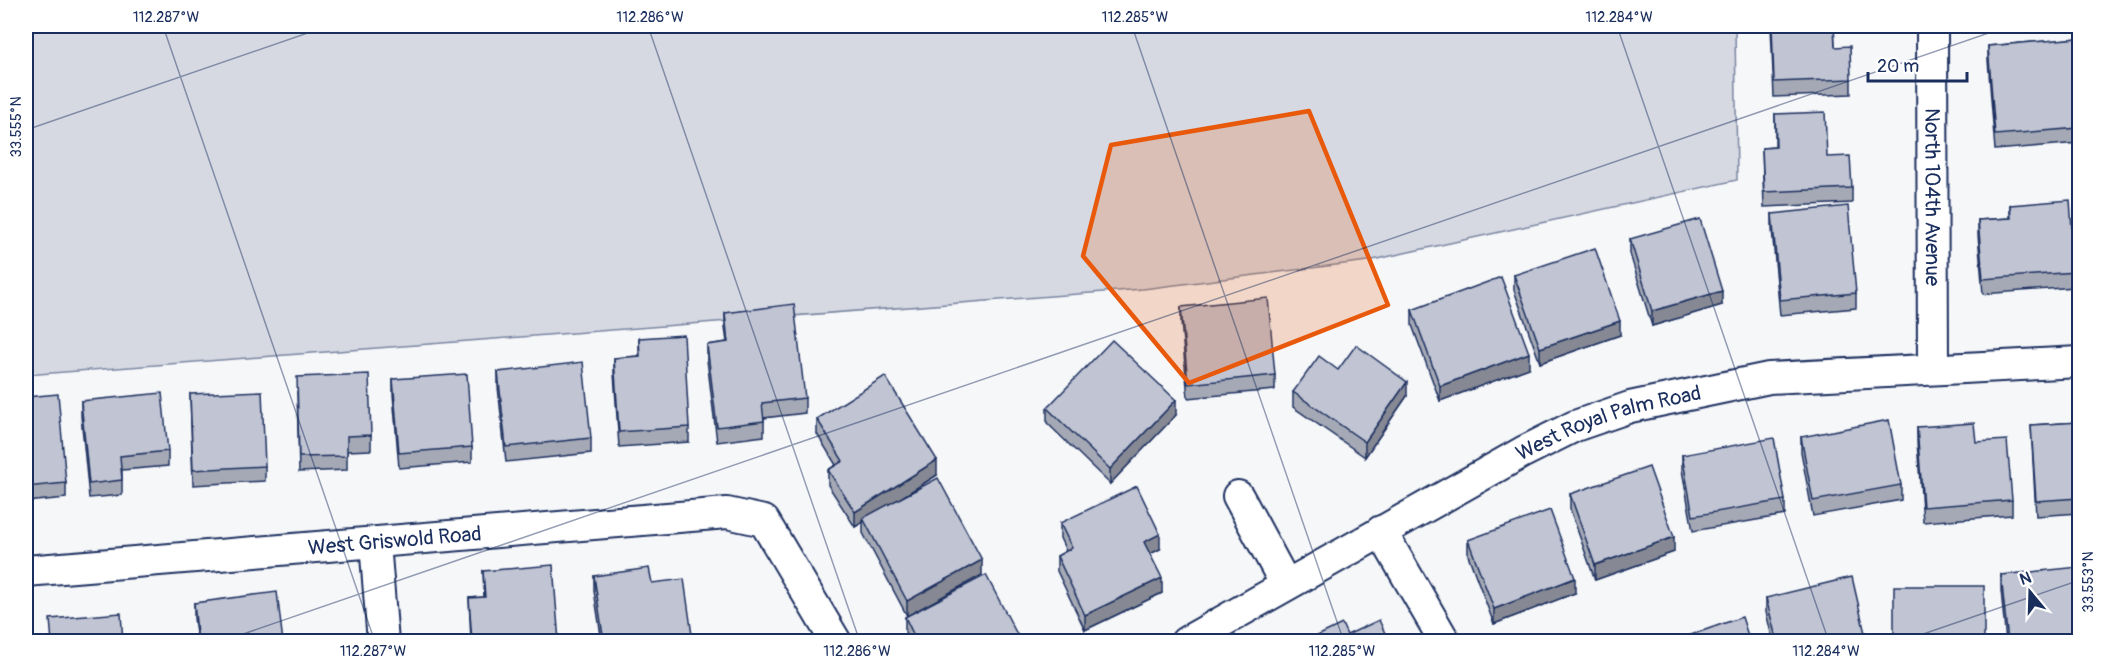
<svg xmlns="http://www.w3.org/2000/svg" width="2105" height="667" viewBox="0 0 2105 667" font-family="Pangolin,sans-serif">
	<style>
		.green { fill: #d6d9e2; stroke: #7884a0; stroke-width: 1.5 }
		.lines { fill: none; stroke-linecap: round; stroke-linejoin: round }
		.minor-casing { stroke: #1b2f5e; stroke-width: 34 }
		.minor { stroke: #fff; stroke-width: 30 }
		.wall { fill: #a5a9b5; stroke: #1b2f5e; stroke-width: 1.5 }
		.shaded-wall { fill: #868994; stroke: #1b2f5e; stroke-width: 1.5 }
		.building { fill: #c0c4d3; stroke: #1b2f5e; stroke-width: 1.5 }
		.marked { fill: #e8590c; fill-opacity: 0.2; stroke: #e8590c; stroke-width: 4.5; stroke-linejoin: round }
		.ticks { fill: none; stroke: #1b2f5e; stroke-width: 1.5; stroke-opacity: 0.45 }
		.labels { text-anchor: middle; stroke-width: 4.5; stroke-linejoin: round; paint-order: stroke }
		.street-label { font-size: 21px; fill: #1b2f5e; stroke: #fff }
		.neatline { fill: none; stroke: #1b2f5e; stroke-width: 2 }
		.ticks-label { font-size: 15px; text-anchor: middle; fill: #1b2f5e }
	</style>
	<rect width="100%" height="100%" fill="#f6f7f9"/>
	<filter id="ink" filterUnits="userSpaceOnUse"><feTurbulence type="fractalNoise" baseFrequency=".0167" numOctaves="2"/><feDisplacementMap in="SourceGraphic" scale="12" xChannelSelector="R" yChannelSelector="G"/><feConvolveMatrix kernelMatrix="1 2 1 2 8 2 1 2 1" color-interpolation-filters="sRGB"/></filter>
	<g filter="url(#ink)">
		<!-- green -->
		<polygon class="green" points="26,26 1735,26 1737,180 1368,261 1143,289 26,375"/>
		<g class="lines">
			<!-- minor casing -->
			<g class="minor-casing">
				<g id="minor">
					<path id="s1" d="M1932 26 1933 369"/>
					<polyline points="1238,496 1286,585"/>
					<polyline points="1381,531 1445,642"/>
					<polyline points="375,543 383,642"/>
					<path id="s2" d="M26 571 727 513 764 521 836 642"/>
					<path id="s3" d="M1186 642 1523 452 1575 426 1630 407 1769 378 2080 362"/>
				</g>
			</g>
			<!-- minor -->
			<use href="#minor" class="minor"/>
		</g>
		<!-- wall -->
		<g class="wall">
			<polygon points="1771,26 1834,26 1835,47 1851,79 1851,94 1774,97"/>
			<polygon points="2079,38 2079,143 1995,150 1988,60 1988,46"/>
			<polygon points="1775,114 1827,157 1852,188 1852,203 1764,207 1762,148 1775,147"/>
			<polygon points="2010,205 2075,272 2075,287 1983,294 1978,235 1978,220 2010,218"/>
			<polygon points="1772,214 1856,293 1856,308 1780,315 1772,229"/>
			<polygon points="1630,239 1722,305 1652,326 1630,254"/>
			<polygon points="1514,275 1620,335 1540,363 1514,290"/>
			<polygon points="1181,307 1275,375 1275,390 1188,398 1181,322"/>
			<polygon points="1412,310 1529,368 1440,401 1412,325"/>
			<polygon points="725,313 805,398 805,413 764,418 764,436 717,442 707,360 707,345 727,342 725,328"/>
			<polygon points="639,338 689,427 689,442 619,447 614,373 614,358 639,356"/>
			<polygon points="1338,370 1407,396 1365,457 1293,407 1293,392"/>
			<polygon points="498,372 591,438 591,453 506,462 498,387"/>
			<polygon points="393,379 472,447 472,462 399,468 393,394"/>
			<polygon points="297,392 371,435 371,450 347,451 347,470 299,472"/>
			<polygon points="190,394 265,466 265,481 193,485"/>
			<polygon points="26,397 66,483 66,498 26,502"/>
			<polygon points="81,401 168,451 168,466 122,470 122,495 89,498 81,416"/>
			<polygon points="1047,408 1176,415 1110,484 1047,423"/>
			<polygon points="817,419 937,475 902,497 982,575 923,607 1021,642 910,642 905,632 905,617 907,616 863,533 863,522 855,527 828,485 828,470 836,465 817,434"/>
			<polygon points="2079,422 2079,513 2036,516 2031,425"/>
			<polygon points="1917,427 1976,442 2012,500 2012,515 1923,522 1917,442"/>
			<polygon points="1801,437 1901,485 1901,500 1813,516 1801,452"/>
			<polygon points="1682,455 1785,500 1785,515 1693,531 1682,470"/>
			<polygon points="1570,494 1674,552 1595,580 1570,509"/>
			<polygon points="1060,523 1160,549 1150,554 1162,593 1085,630 1057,571 1057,556 1066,551 1060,538"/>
			<polygon points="1468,540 1575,593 1494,624 1468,555"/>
			<polygon points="483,571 559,642 471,642 469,598 484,597"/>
			<polygon points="2001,575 2079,642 2006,642 2001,590"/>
			<polygon points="594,576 652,583 693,642 602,642 594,591"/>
			<polygon points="1766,598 1867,642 1773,642 1766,612"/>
			<polygon points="194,603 283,642 197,642 194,618"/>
		</g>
		<!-- shaded-wall -->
		<g class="shaded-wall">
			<polygon points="1722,291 1722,305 1652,326 1652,311"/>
			<polygon points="1620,321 1620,335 1540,363 1540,348"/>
			<polygon points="1529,353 1529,368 1440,401 1440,386"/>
			<polygon points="1407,382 1407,396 1365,457 1365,442"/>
			<polygon points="1176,400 1176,415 1110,484 1110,469"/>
			<polygon points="937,460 937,475 864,521 863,518 863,522 855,527 855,512"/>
			<polygon points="1160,534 1160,549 1144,557 1144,542"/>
			<polygon points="1674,537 1674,552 1595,580 1595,565"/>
			<polygon points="982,560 982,575 907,616 907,601"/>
			<polygon points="1162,578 1162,593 1085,630 1085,615"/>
			<polygon points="1575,578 1575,593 1494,624 1494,609"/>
		</g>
		<!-- building -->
		<g class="building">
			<polygon points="1772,26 1834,26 1835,47 1850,46 1851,79 1774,82"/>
			<polygon points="2079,38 2079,128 1995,135 1988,46"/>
			<polygon points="1825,112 1827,157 1850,156 1852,188 1764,192 1762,148 1776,147 1775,114"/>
			<polygon points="2070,200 2075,272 1983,279 1978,220 2011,218 2010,205"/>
			<polygon points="1848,206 1856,293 1780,300 1772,214"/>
			<polygon points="1700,219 1722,291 1652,311 1630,239"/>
			<polygon points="1595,248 1620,321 1540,348 1514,275"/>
			<polygon points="1501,277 1529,353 1440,386 1412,310"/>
			<polygon points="1268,298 1275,375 1188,384 1181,307"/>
			<polygon points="794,304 805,398 762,403 764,421 717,427 707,345 728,342 725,313"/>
			<polygon points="684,335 689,427 619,432 614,358 640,356 639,338"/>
			<polygon points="1112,340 1176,400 1110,469 1047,408"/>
			<polygon points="1356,345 1407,382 1365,442 1293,392 1319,356 1338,370"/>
			<polygon points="583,362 591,438 506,447 498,372"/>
			<polygon points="369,374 371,435 347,436 347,456 299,457 297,377"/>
			<polygon points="467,374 472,447 399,453 393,379"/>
			<polygon points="885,376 937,460 855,512 828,470 843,461 817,419"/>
			<polygon points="262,391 265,466 193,470 190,394"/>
			<polygon points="162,393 168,451 120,456 122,480 89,484 81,401"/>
			<polygon points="58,394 66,483 26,487 26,397"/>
			<polygon points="1889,420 1901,485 1813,501 1801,437"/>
			<polygon points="2079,422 2079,498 2036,501 2031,425"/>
			<polygon points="1974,423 1976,442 2007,440 2012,500 1923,507 1917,427"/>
			<polygon points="1774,438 1785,500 1693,516 1682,455"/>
			<polygon points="1649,467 1674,537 1595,565 1570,494"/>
			<polygon points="938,478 982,560 907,601 863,518"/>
			<polygon points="1137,486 1160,534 1144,542 1162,578 1085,615 1057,556 1072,548 1060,523"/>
			<polygon points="1550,510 1575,578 1494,609 1468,540"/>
			<polygon points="553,565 559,642 472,642 469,598 485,597 483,571"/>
			<polygon points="2079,567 2079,642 2008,642 2001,575"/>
			<polygon points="649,568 652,583 684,579 693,642 604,642 594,576"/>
			<polygon points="986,575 1021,642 917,642 905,617"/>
			<polygon points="1852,577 1867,642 1777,642 1766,598"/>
			<rect x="1894" y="586" width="90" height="56"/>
			<polygon points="277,592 283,642 198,642 194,603"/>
			<polygon points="121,613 123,642 52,642 50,619"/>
			<polygon points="1742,617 1750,642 1671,642"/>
			<polygon points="1379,620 1389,642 1305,642 1342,624 1347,635"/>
		</g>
	</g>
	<!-- marked area -->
	<path class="marked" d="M1309 111 1388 305 1189 383 1083 256 1111 145Z"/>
	<!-- ticks -->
	<path class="ticks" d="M163 26 375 642M648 26 860 642M1132 26 1344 642M1617 26 1829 642M26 130 328 26M220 642 2009 26M1900 642 2080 580"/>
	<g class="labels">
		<!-- street labels -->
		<g class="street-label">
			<text dy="7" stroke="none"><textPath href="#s1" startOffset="171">North 104th Avenue</textPath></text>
			<text dy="7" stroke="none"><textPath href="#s3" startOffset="478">West Royal Palm Road</textPath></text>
			<text dy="7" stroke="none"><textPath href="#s2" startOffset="370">West Griswold Road</textPath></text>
		</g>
	</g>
	<!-- margin -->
	<rect width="2105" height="667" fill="none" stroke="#fff" stroke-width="66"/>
	<!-- north arrow -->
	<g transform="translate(2030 592) rotate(341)" stroke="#ffffff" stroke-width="4.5" paint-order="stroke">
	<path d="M0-4.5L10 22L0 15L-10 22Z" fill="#1b2f5e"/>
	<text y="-9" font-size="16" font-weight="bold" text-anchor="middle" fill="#1b2f5e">N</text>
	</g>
	<!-- scale -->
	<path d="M1868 72v9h99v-9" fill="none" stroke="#1b2f5e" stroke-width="3"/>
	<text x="1877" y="72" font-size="18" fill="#1b2f5e" stroke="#ffffff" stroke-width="4.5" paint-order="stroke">20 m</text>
	<rect x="33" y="33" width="2039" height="601" class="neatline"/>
	<g class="ticks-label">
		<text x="166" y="22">112.287°W</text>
		<text x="650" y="22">112.286°W</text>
		<text x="1135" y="22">112.285°W</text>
		<text x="1619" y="22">112.284°W</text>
		<text transform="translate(16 127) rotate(-90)" y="5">33.555°N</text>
		<text transform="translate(2088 582) rotate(-90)" y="5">33.553°N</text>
		<text x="373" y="656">112.287°W</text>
		<text x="857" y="656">112.286°W</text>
		<text x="1342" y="656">112.285°W</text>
		<text x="1826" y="656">112.284°W</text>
	</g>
</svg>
